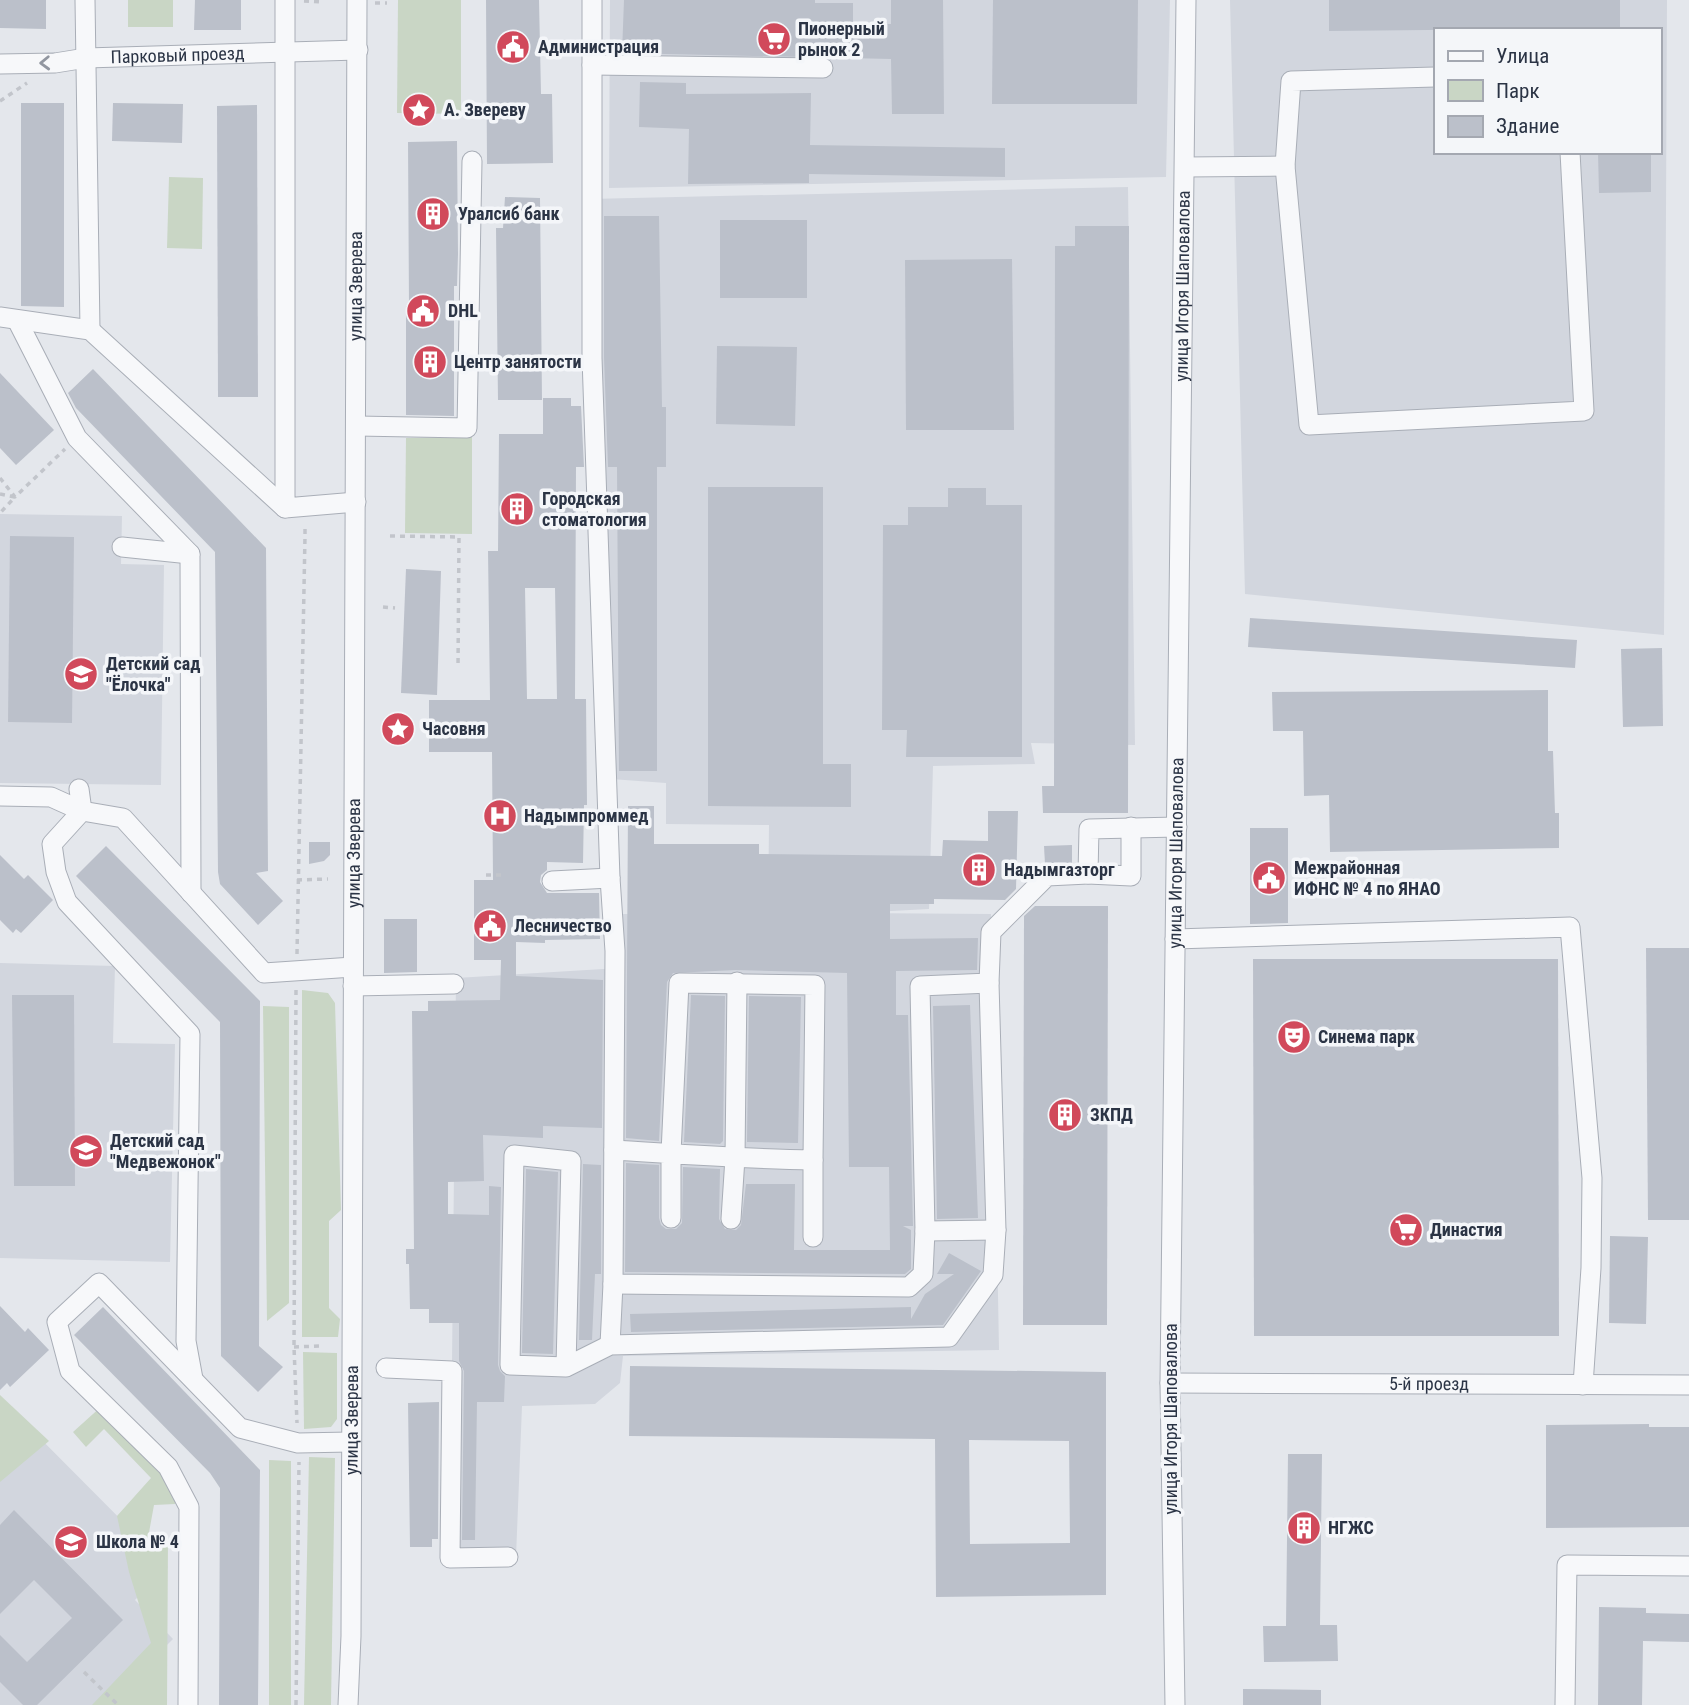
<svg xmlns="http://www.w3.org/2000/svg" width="1689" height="1705" viewBox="0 0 1689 1705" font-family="'Roboto Condensed',sans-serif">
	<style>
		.built { fill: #d2d6de; fill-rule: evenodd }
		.green { fill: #c9d6c5 }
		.building { fill: #bbc0ca; fill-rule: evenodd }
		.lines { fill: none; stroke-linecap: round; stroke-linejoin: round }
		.minor-casing { stroke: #a9aeb7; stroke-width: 21 }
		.path { stroke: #c2c5cb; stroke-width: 3.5; stroke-dasharray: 5 5; stroke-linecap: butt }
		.minor { stroke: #f7f8fa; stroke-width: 19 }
		.oneway { stroke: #9196a0 }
		.labels { text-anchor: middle; stroke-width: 7; stroke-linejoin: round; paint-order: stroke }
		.poi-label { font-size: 18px; font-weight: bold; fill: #2b3445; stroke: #f4f6f9; text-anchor: start }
		.street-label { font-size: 18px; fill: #2b3445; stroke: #f4f6f9 }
	</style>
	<rect width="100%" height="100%" fill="#e4e7ec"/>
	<!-- built -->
	<g class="built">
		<polygon points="610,0 1170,0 1166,177 609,188"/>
		<path d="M1230 0H1667L1664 635 1245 594ZM1435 30H1659V152H1435Z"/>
		<polygon points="1128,187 1135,745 1031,743 1035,764 933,766 929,909 854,913 991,914 999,1350 623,1356 620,1383 595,1404 522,1406 516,1557 450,1558 456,978 620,968 620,914 768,914 769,825 666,824 666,783 611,779 589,199"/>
		<polygon points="0,514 122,516 121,564 164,565 161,785 0,783"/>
		<polygon points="0,963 115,966 113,1043 175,1044 170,1262 0,1258"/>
		<polygon points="0,1398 168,1567 135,1600 173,1639 107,1705 0,1705"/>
	</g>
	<!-- green -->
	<g class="green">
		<rect x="128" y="0" width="45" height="27"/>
		<polygon points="398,0 461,0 461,114 397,113"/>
		<polygon points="169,177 203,178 202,249 167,248"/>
		<polygon points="472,437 472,534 405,533 406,438"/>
		<polygon points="302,990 328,993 335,1003 341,1210 329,1221 329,1308 340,1319 338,1337 302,1337"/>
		<polygon points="263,1006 289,1007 289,1303 267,1321"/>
		<polygon points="303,1352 337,1353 337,1419 331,1427 304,1429"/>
		<polygon points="0,1395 49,1441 0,1482"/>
		<polygon points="103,1405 177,1488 175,1504 154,1505 148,1538 168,1538 167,1705 92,1705 151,1643 129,1572 117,1516 151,1478 104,1429 86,1447 73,1432"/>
		<polygon points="309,1457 335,1458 331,1705 304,1705"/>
		<polygon points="269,1460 291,1461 291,1705 269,1705"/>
	</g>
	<!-- building -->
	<g class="building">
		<polygon points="0,0 46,0 46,29 0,28"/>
		<polygon points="195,0 241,0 241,30 194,30"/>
		<polygon points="486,0 539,0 541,94 552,94 553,163 487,164"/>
		<polygon points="624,0 815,0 815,3 853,3 853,23 891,24 891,0 943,0 944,114 892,114 891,59 622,53"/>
		<polygon points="993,0 1138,0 1137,104 992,104"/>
		<polygon points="1329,0 1620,0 1620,28 1329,31"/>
		<polygon points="640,82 686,83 686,94 811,93 810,145 1005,148 1005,177 809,174 809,183 688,184 689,129 639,127"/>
		<polygon points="21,103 64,103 64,307 21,306"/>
		<polygon points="113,103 183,104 182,143 112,141"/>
		<polygon points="257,105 258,397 218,397 217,106"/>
		<polygon points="457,141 458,254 457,286 454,286 454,416 406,415 406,306 409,306 408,142"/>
		<polygon points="1598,152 1651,152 1651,192 1599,193"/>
		<polygon points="505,197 540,198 542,400 498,400 496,228 503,228"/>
		<polygon points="604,216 659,216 662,407 666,407 666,467 657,467 657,771 619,771 617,467 608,467 604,358"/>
		<rect x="720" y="220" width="87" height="78"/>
		<polygon points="1075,226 1129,226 1128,813 1043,813 1042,786 1054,786 1055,246 1075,246"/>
		<polygon points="1012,259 1014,430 906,430 905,260"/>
		<polygon points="717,346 797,347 795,426 716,424"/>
		<polygon points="93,369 266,548 268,871 256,873 283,901 258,925 220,884 218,872 215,552 76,408 68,393"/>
		<polygon points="0,373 54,430 16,465 0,448"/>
		<path d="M543 398H571V406H581L584 467H576L575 699H586L587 805H584L583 863 547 862V870L541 875 540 882 547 893H599L600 939 545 940V943L516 942V976L603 980 602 1128 543 1126V1138L483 1135 484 1181 448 1182V1214L489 1215V1186L501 1187 498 1365 500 1371 505 1376 504 1402H477L475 1540H462L464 1371 459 1361V1323H429V1309H410L409 1264H406V1249H414L412 1011H428V1001L500 1000 501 960H474V880H493L492 752H429V700H490L488 551H498L499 434H543ZM525 588H555L557 699H527Z"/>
		<polygon points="708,487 823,487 823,764 851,764 851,807 708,806"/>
		<polygon points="948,488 986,488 986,505 1022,505 1022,757 906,757 907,730 882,730 883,525 908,525 908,507 948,507"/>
		<polygon points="10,536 74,537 72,723 8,722"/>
		<polygon points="406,569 441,571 437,695 401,693"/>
		<polygon points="1250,618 1577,640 1575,668 1248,647"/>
		<polygon points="1662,648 1663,726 1623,727 1621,649"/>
		<polygon points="1548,690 1548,751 1553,751 1555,813 1559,813 1559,848 1330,852 1329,795 1304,796 1303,731 1273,731 1272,692"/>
		<polygon points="628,806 654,806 654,844 759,844 759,854 942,856 943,840 988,841 988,811 1018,811 1016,889 1005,900 934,899 934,904 890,904 890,939 978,938 977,970 896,971 896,1015 908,1015 913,1226 903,1226 911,1230 911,1269 905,1274 625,1272 626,1163 659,1165 659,1218 661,1225 666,1229 676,1229 682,1223 683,1167 720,1169 719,1219 725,1229 736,1230 741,1225 746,1184 795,1184 794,1250 890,1250 889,1167 849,1167 847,973 736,970 673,973 667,982 659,1141 626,1138"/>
		<polygon points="1250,828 1288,828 1288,923 1250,924"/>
		<polygon points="309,842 330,842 330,855 324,861 309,864"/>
		<polygon points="1072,845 1072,863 1045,864 1044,846"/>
		<polygon points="106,846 260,1001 259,1346 283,1367 258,1392 221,1356 220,1022 76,876"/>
		<polygon points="0,855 24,879 28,875 53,900 21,933 16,929 13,933 0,920"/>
		<polygon points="1035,906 1108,906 1107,1325 1023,1325 1024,916"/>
		<polygon points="384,919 417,919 417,972 384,973"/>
		<polygon points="1646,948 1689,948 1689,1220 1648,1220"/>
		<polygon points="1253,959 1558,959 1559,1336 1254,1336"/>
		<polygon points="12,995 74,995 75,1186 14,1186"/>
		<polygon points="691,995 725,996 723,1141 720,1144 684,1142"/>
		<polygon points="749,996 801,997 798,1143 747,1142"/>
		<polygon points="970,1005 978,1218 937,1219 933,1006"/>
		<polygon points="583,1164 601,1165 601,1274 595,1274 592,1340 579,1340"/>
		<polygon points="526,1169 558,1172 553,1354 522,1353"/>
		<polygon points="1610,1236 1648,1237 1646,1324 1609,1323"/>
		<polygon points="949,1253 981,1271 943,1325 631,1332 630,1314 911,1307 911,1319 925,1294 954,1274 937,1274"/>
		<polygon points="0,1306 25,1332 28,1328 49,1350 10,1387 7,1383 0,1390"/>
		<polygon points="103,1307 260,1470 258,1705 219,1705 220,1488 210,1473 74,1335"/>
		<path d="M630 1366 1106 1372V1595L936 1597 935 1439 629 1436ZM969 1440 1069 1441 1070 1543 970 1544Z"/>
		<polygon points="439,1402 438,1539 432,1539 432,1547 410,1547 408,1403"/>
		<polygon points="1649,1424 1649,1427 1689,1427 1689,1527 1546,1528 1546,1425"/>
		<polygon points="1288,1454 1322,1454 1320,1625 1337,1625 1338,1661 1264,1662 1263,1626 1286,1626"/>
		<polygon points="14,1510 123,1620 37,1705 23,1705 0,1682 0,1635 27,1662 72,1618 34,1580 0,1614 0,1525"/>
		<polygon points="1599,1607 1646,1608 1646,1613 1689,1614 1689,1642 1643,1641 1642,1705 1598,1705"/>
		<polygon points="1243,1689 1321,1690 1321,1705 1243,1705"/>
	</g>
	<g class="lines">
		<!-- minor casing -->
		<g class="minor-casing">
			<g id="minor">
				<polyline points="85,0 90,330"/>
				<polyline points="285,0 285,508 356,502"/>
				<polyline points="592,0 592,358 610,878 615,951 613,1284 909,1287 923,1274 925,1231 920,986 989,983 991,932 1047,876 1088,874 1089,829 1177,827"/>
				<path id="s1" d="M0 64 55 63 86 58 358 50"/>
				<polyline points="592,65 823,68"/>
				<polyline points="1435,77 1291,81 1285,166 1309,425 1584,411 1570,152"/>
				<polyline points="1185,167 1285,166"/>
				<polyline points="0,317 90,330 285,508"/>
				<polyline points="17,320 77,438 190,554 191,893"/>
				<polyline points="357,426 467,428 472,161"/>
				<polyline points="122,547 190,554"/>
				<polyline points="0,796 51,797 82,811 79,789"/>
				<polyline points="1088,874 1131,876 1131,827"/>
				<polyline points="552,881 610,878"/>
				<polyline points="1175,939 1570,927 1592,1178 1591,1268 1583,1385"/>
				<polyline points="353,986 454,984"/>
				<path d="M614 1150C680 1154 746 1159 813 1160L815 985 679 983 671 1153V1218"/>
				<polyline points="731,1219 735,1158 737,982"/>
				<polyline points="925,1231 996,1230"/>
				<polyline points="813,1237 813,1160"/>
				<polyline points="610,1345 613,1284"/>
				<polyline points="566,1367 510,1365 514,1155 571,1161 566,1367 610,1345 949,1337 993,1275 996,1230 989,983"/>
				<polyline points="386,1368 452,1371 450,1558 508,1557"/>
				<polyline points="193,1379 186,1341 190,1034 67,902 56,872 52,844 82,811 123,818 264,973 353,967"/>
				<path id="s2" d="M1170 1383 1689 1385"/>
				<polyline points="188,1705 189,1507 168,1467 70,1371 57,1322 99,1283 240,1428 298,1443 350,1442"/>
				<path id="s3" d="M348 1705 351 1636 357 0"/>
				<path id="s4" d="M1175 1705 1170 1383 1186 0"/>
				<polyline points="1565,1705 1567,1565 1689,1566"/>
			</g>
		</g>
		<!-- path -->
		<g class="path">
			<polyline points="304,1 323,2"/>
			<polyline points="375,3 387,3"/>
			<polyline points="0,101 27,83"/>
			<polyline points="0,478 15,497 65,449"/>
			<polyline points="0,494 15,497 0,513"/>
			<polyline points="390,536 459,537 458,668"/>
			<polyline points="383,607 395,608"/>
			<polyline points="486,875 502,875"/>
			<polyline points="297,880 328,879"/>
			<polyline points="297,954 305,536 305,527 307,526"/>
			<polyline points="296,990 294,1347 297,1423"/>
			<polyline points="294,1347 319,1346"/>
			<polyline points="84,1672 118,1705"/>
			<polyline points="296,1705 299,1462"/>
		</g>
		<!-- minor -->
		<use href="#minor" class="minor"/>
	</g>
	<!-- one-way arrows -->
	<defs><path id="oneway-chevron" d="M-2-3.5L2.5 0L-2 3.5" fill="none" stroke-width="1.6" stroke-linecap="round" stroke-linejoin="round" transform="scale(1.75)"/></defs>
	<use class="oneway" href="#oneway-chevron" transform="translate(45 63) rotate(178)"/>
	<!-- icons -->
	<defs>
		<g id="supermarket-disc" transform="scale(1.75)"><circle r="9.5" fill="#d1495b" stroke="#f4f6f9"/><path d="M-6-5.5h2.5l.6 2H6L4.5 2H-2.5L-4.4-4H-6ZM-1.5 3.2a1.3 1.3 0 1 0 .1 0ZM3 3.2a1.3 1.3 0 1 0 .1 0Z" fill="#fff"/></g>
		<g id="civic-disc" transform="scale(1.75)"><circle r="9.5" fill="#d1495b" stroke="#f4f6f9"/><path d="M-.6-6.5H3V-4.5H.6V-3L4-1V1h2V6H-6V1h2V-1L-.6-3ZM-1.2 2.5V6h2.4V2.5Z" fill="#fff"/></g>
		<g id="sight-disc" transform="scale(1.75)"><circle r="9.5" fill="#d1495b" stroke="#f4f6f9"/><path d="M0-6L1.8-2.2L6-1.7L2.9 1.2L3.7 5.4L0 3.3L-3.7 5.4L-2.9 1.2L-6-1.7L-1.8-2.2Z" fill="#fff"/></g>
		<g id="building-disc" transform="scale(1.75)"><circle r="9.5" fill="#d1495b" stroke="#f4f6f9"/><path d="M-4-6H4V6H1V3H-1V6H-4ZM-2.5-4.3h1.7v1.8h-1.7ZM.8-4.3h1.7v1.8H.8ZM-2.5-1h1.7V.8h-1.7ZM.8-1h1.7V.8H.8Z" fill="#fff"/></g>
		<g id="school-disc" transform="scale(1.75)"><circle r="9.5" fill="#d1495b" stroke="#f4f6f9"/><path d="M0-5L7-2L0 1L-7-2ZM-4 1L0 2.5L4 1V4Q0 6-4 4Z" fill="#fff"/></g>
		<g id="hospital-disc" transform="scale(1.75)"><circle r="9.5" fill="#d1495b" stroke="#f4f6f9"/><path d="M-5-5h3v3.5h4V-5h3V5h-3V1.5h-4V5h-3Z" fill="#fff"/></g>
		<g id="theatre-disc" transform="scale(1.75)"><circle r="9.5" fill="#d1495b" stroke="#f4f6f9"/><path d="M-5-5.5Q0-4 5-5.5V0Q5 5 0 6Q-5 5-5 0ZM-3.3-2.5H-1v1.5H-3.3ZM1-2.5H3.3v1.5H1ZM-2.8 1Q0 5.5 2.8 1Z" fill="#fff"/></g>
	</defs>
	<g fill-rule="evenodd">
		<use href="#supermarket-disc" x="774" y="39"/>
		<use href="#civic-disc" x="513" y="47"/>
		<use href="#sight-disc" x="419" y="110"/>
		<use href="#building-disc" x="433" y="214"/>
		<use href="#civic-disc" x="423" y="311"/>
		<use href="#building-disc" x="430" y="362"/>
		<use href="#building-disc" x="517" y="509"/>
		<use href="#school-disc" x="81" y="674"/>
		<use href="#sight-disc" x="398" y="729"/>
		<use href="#hospital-disc" x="500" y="816"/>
		<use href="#building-disc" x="979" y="870"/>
		<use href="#civic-disc" x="1269" y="878"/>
		<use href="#civic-disc" x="490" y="926"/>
		<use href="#theatre-disc" x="1294" y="1037"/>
		<use href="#building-disc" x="1065" y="1115"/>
		<use href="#school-disc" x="86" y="1151"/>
		<use href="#supermarket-disc" x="1406" y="1230"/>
		<use href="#building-disc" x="1304" y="1528"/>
		<use href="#school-disc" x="71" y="1542"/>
	</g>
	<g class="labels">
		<!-- poi labels -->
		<g class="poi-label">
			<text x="798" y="35">Пионерный<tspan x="798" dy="21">рынок 2</tspan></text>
			<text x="538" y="53">Администрация</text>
			<text x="444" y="116">А. Звереву</text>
			<text x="458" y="220">Уралсиб банк</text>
			<text x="448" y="317">DHL</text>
			<text x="454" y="368">Центр занятости</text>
			<text x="542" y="505">Городская<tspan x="542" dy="21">стоматология</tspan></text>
			<text x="106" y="670">Детский сад<tspan x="106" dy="21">"Ёлочка"</tspan></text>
			<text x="422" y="735">Часовня</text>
			<text x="524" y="822">Надымпроммед</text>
			<text x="1294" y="874">Межрайонная<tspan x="1294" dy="21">ИФНС № 4 по ЯНАО</tspan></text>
			<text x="1004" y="876">Надымгазторг</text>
			<text x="514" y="932">Лесничество</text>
			<text x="1318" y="1043">Синема парк</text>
			<text x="1090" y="1121">ЗКПД</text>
			<text x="110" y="1147">Детский сад<tspan x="110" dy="21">"Медвежонок"</tspan></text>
			<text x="1430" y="1236">Династия</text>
			<text x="1328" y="1534">НГЖС</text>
			<text x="96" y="1548">Школа № 4</text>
		</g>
		<!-- street labels -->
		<g class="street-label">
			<text dy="6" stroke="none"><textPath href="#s1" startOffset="178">Парковый проезд</textPath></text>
			<text dy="6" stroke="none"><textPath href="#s3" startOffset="1419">улица Зверева</textPath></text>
			<text dy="6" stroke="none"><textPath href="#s4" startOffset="1419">улица Игоря Шаповалова</textPath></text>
			<text dy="6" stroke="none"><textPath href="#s3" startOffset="852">улица Зверева</textPath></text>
			<text dy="6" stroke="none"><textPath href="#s4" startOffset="852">улица Игоря Шаповалова</textPath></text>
			<text dy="6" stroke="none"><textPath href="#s2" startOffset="259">5-й проезд</textPath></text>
			<text transform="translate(1171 1419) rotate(-90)" y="6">улица Игоря Шаповалова</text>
			<text dy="6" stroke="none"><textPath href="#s3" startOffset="285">улица Зверева</textPath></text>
		</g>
	</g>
	<!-- legend -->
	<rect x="1434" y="28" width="228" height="126" fill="#f4f6f9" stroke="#a4a8b1" stroke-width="2"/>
	<rect x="1448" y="51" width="35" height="10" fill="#f7f8fa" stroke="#a4a8b1" stroke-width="2"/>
	<text x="1496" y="63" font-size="21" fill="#2b3445">Улица</text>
	<rect x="1448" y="80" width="35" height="21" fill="#c9d6c5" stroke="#a4a8b1" stroke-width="2"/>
	<text x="1496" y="98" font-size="21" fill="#2b3445">Парк</text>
	<rect x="1448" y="116" width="35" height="21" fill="#bbc0ca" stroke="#a4a8b1" stroke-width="2"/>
	<text x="1496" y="133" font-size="21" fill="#2b3445">Здание</text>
</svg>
